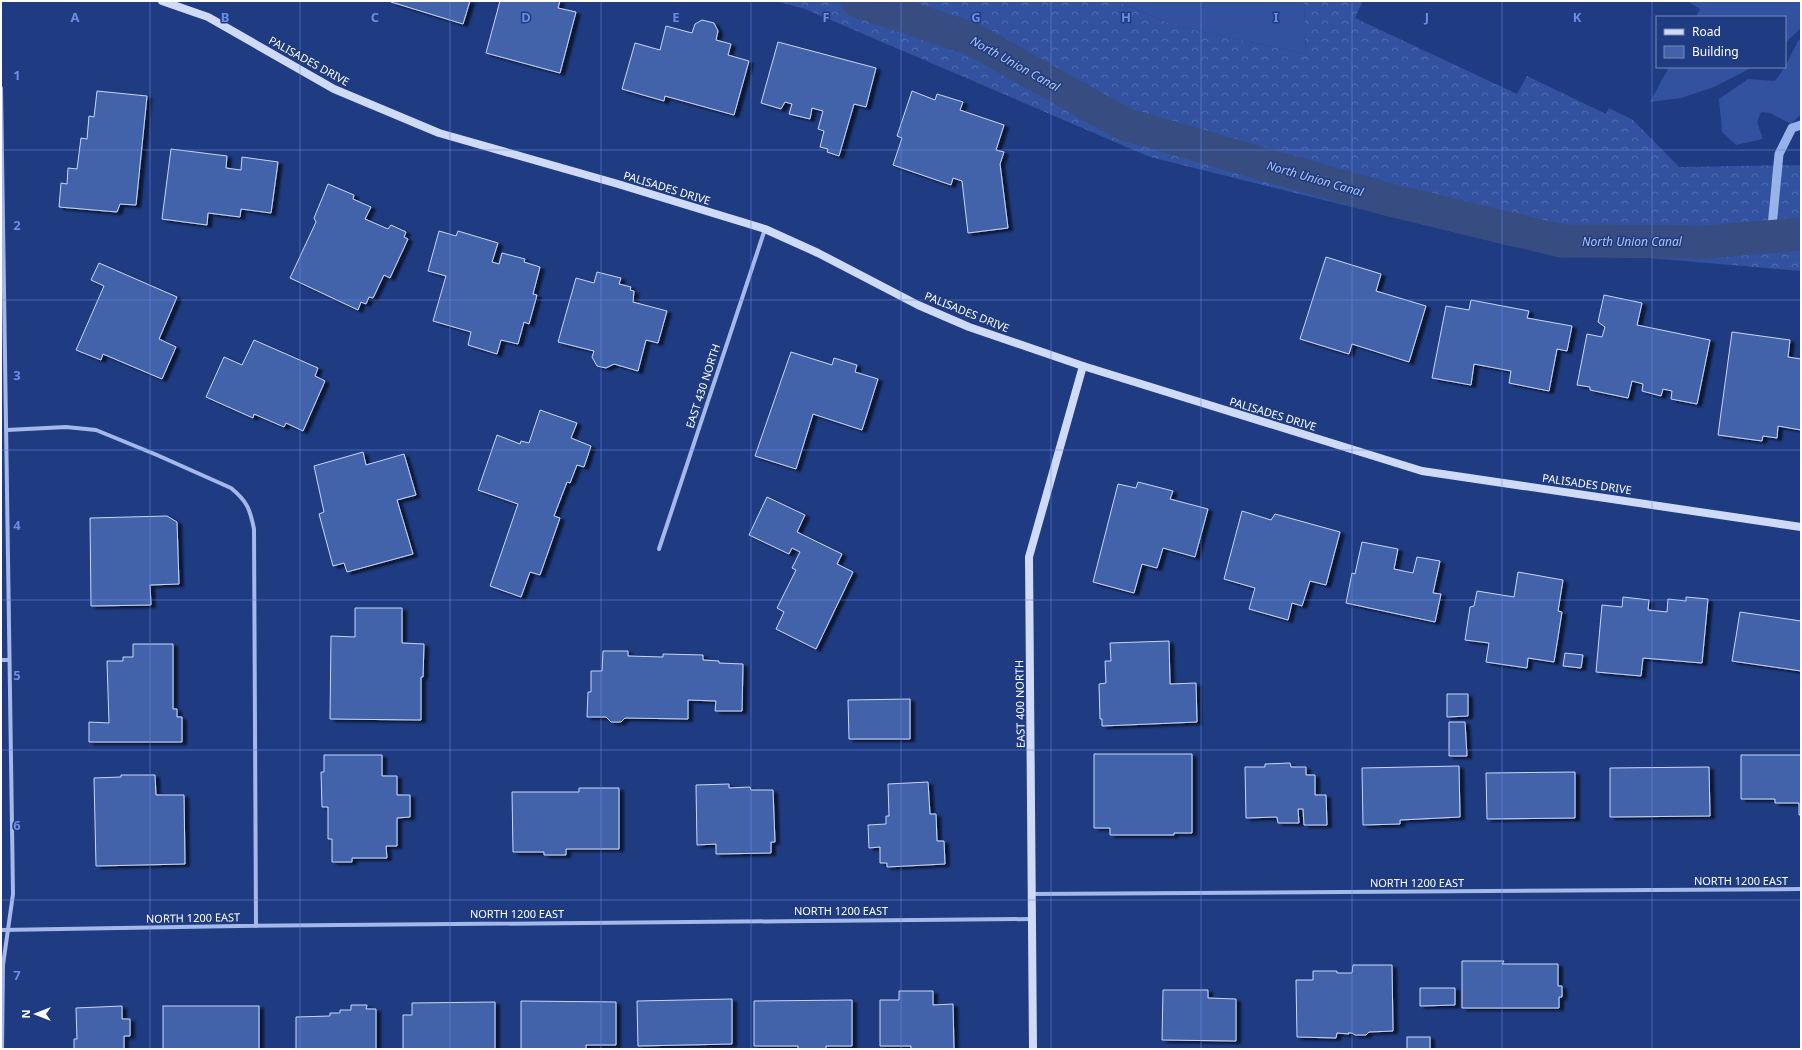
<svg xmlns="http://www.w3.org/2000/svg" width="1802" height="1050" viewBox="0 0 1802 1050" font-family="'Noto Sans',sans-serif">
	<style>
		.grass { fill: #3252a0 }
		.forest { fill: url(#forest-crowns) }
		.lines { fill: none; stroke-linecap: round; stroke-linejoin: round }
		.stream { stroke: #98b2ea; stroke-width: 9 }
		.canal { stroke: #374c80; stroke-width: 33 }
		.building { fill: #4362a9; stroke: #c8d6f7; filter: url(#shadow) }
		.street { stroke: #a4b9e9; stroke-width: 4 }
		.secondary { stroke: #cfdaf7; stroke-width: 8 }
		.grid { fill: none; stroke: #6c8ce6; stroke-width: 1; stroke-opacity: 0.55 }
		.labels { text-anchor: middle; stroke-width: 3; stroke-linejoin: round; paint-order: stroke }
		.street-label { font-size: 11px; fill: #fff; stroke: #1f3b81 }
		.water-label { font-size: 12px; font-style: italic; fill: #b0c4f0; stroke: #1f3b81 }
		.grid-label { font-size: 13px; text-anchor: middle; font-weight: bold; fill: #6c8ce6; stroke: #1f3b81; stroke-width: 3; stroke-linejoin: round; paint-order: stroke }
	</style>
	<defs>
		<pattern id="forest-crowns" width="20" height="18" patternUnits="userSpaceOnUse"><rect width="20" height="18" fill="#3252a0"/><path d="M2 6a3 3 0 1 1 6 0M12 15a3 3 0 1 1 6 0" fill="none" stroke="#516cae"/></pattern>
		<filter id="shadow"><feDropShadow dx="4.5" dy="2.5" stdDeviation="1" flood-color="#0009"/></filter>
	</defs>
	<rect width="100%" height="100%" fill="#1f3b81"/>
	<!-- grass -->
	<g class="grass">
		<polygon points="1115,1 1304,1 1306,54 1176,26"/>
		<polygon points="1687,1 1801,1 1801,28 1785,43 1785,17 1696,17 1700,9"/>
		<polygon points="1801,39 1801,114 1791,124 1770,113 1761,112 1757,122 1763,139 1736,145 1722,132 1719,99 1748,79 1775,81 1785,67 1798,41"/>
		<polygon points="1669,67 1753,67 1714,87 1681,98 1650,102"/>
	</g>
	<!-- forest -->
	<polygon class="forest" points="776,1 1115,1 1176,26 1306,54 1304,1 1363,1 1355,18 1517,94 1527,76 1606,114 1609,108 1633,120 1679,167 1801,165 1801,271 1510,246 1150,157 805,9"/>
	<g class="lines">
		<!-- stream -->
		<polyline class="stream" points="1771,237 1779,154 1792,128 1801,125"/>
		<!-- canal -->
		<polyline class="canal" points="858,1 972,39 1124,124 1386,199 1561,241 1707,242 1801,234"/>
	</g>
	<!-- building -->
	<g class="building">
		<polygon points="392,1 470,1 463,24 391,2"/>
		<polygon points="500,1 560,1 558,8 576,12 560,73 486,53"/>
		<polygon points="702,20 714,23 718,31 716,40 731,44 728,55 749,61 734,115 665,96 664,101 622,89 635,43 660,50 666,26 692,33 695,24"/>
		<polygon points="778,42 876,68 866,107 854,104 839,156 827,152 828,149 820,147 824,131 818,129 823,111 812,108 810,119 789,114 792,104 785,102 781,109 761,103"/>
		<polygon points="97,91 147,96 136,205 120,204 117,212 59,207 61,183 67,184 68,168 77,169 81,138 87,139 89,116 94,117"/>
		<polygon points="912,91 935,100 937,94 963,102 960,110 1004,125 996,150 1004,152 1000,164 1008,228 968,233 962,181 953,178 951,185 893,165 902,138 897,136"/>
		<polygon points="171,149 227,156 226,168 241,170 242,157 278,162 271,213 241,209 240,217 208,213 207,225 162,219"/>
		<polygon points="328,184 354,195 353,199 371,207 365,219 388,229 391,225 406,232 404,237 408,239 390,278 384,275 373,298 369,297 366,304 361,302 358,310 290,278 316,222 314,218"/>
		<polygon points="439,231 456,236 458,231 498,243 492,262 499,264 502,253 525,259 524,262 540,267 533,294 537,295 529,324 524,322 518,344 501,340 497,354 468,345 471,332 433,321 446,276 428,271"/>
		<polygon points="1326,257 1381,274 1376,291 1426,306 1409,362 1352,344 1349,354 1300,339"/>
		<polygon points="99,263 177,297 159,339 176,347 162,379 103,354 101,360 76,350 104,286 91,280"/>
		<polygon points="597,272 621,278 619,284 631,287 630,290 634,291 633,302 667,311 658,343 646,340 638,371 614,364 606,368 597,366 592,357 594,351 558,342 576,278 594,283"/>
		<polygon points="1604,295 1642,303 1637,325 1710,340 1697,404 1671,399 1672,391 1663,389 1661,396 1642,391 1643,384 1632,381 1628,398 1590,390 1590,387 1577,385 1587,334 1602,337 1605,327 1598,322"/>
		<polygon points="1471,300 1529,311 1527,318 1572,326 1567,351 1557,349 1549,391 1509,383 1511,371 1474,364 1471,385 1432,378 1446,306 1469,310"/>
		<polygon points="1732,332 1790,340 1788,357 1801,359 1801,430 1778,426 1777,438 1763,436 1762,441 1718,435"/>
		<polygon points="254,340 318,368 315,376 325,381 303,431 286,423 284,427 254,414 253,418 206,397 224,357 242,365"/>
		<polygon points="791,352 832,365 834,358 857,365 855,372 878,379 862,430 813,414 796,469 755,456"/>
		<polygon points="540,410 577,423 571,438 591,446 584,467 577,465 570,483 567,482 554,516 560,518 540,575 530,572 521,597 490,586 518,504 478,490 497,435 520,444 521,441 529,443"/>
		<polygon points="363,452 366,465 404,454 416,495 397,500 413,554 347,572 344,563 333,566 319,514 324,512 314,466"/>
		<polygon points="1138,482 1173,491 1170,499 1208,509 1195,557 1163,548 1157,568 1142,564 1134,593 1093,582 1118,484 1136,488"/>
		<polygon points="767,497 805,515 797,532 842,554 837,564 853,572 816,649 776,629 784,612 777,608 796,570 792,568 800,552 792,548 789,554 749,535"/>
		<polygon points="1242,511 1271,520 1275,514 1340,532 1326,585 1310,581 1302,606 1292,603 1288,620 1249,609 1255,588 1224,579"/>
		<polygon points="167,516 177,522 179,584 150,585 151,605 91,606 90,518"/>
		<polygon points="1362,542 1398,549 1394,569 1413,573 1417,557 1440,561 1433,593 1441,594 1435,622 1346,603 1352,573 1355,574"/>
		<polygon points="1518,572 1563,580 1558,611 1562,612 1554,662 1528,658 1527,668 1486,662 1489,643 1465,640 1470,607 1474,606 1477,591 1514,597"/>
		<polygon points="1623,597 1649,600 1648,610 1667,612 1668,599 1686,601 1686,597 1708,599 1702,663 1643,658 1641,676 1596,672 1602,605 1622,607"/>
		<polygon points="355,608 402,608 402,643 424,644 423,677 421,677 421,720 330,719 331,636 355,637"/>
		<polygon points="1740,612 1801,621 1801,671 1732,661"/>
		<polygon points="1169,641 1170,684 1196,683 1197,722 1102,726 1102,719 1100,719 1099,684 1106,683 1105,661 1111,661 1110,643"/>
		<polygon points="133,644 173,644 173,709 177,709 177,717 182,717 182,742 89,742 89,722 109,723 107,661 123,661 123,657 133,657"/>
		<polygon points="603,651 628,651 628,656 663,657 663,654 703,655 703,660 719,661 719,663 743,664 742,711 715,711 716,701 688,700 688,719 625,718 621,722 611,722 606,717 587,717 588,692 591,692 591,671 602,671"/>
		<polygon points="1565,653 1583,655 1581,668 1563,666"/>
		<polygon points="1447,694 1468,694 1468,716 1447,717"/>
		<polygon points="910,699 910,739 849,739 848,700"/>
		<polygon points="1449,722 1465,722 1467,756 1449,756"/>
		<polygon points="1094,754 1192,754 1192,833 1174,833 1174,835 1110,835 1110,828 1094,828"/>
		<polygon points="324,755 382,755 382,776 397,776 397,795 410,795 410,817 397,818 397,846 386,846 387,858 352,858 352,862 332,862 332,839 328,839 328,807 322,807 321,772 324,772"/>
		<polygon points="1741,755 1801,755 1801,815 1799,815 1799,803 1775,803 1775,799 1741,799"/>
		<polygon points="1290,763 1291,767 1306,767 1306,775 1315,775 1315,795 1326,795 1327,825 1304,825 1303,809 1298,809 1299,823 1278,823 1277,817 1246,818 1245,767 1265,767 1265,764"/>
		<polygon points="1459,766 1460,817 1400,820 1400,824 1363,825 1362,768"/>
		<polygon points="1709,767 1710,816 1610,817 1610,768"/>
		<polygon points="1575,772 1575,818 1487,819 1486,773"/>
		<polygon points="121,775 155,775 156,795 184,795 185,864 96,866 94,778 121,777"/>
		<polygon points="928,782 930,814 936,814 937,841 944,841 945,864 887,867 887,863 880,863 880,847 869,848 868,825 886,824 886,816 889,816 888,784"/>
		<polygon points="729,784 729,788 750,787 751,790 773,790 775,842 771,842 771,853 716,854 716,844 697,845 696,785"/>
		<polygon points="579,788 619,788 619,849 566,849 566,855 544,855 544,852 513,852 512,792 579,792"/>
		<polygon points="1462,961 1504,961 1502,964 1558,964 1558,986 1562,986 1562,997 1559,997 1559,1008 1462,1008"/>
		<polygon points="1353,965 1392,965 1393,1031 1369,1032 1366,1035 1355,1035 1352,1033 1348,1033 1349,1034 1337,1033 1336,1038 1297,1037 1296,980 1313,980 1313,971 1337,971 1337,973 1352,973"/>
		<polygon points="1420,988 1455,988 1455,1005 1420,1006"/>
		<polygon points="1163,990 1208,990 1208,998 1236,999 1236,1041 1162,1040"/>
		<polygon points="899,991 933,991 933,1005 953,1004 954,1049 911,1049 911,1046 880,1046 880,1000 899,1000"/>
		<polygon points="732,999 732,1044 638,1046 637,1001"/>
		<polygon points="852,1000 852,1046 826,1046 826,1049 798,1049 798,1046 754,1046 754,1001"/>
		<polygon points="521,1001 616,1002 616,1045 586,1045 586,1049 521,1049"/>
		<polygon points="495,1002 495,1049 403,1049 403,1015 412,1015 412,1003"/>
		<polygon points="351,1005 367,1005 366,1009 376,1009 376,1049 296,1049 296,1017 330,1016 330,1013 340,1013 340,1010 351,1010"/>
		<polygon points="122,1006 122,1019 130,1019 130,1036 124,1036 124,1049 74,1049 74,1039 77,1039 76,1008"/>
		<rect x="163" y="1006" width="96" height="43"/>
		<rect x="1407" y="1037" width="23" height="12"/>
	</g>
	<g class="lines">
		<!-- street -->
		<g class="street">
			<polyline points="1,88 13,894 3,965 2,1049"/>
			<path d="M7 430 66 427 96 430 157 455 231 488C247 501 250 509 254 529L256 926"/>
			<polyline points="659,549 765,229"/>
			<polyline points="1,660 9,660"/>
			<polyline points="1032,894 1801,889"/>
			<polyline points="1,930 239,926 1032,919"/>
		</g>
		<!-- secondary -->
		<g class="secondary">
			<polyline points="162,1 208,17 334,89 439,133 618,184 765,229 818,253 918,305 969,327 1083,366 1422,471 1801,527"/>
			<polyline points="1033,1049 1029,557 1083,366"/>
		</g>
	</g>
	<!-- grid -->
	<path class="grid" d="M150 1V1049M300 1V1049M450 1V1049M601 1V1049M751 1V1049M901 1V1049M1051 1V1049M1201 1V1049M1352 1V1049M1502 1V1049M1652 1V1049M1 150H1801M1 300H1801M1 450H1801M1 600H1801M1 750H1801M1 900H1801"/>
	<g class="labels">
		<!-- street labels -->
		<g class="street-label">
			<text transform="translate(309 61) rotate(29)" y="4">PALISADES DRIVE</text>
			<text transform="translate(667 188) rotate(17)" y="4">PALISADES DRIVE</text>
			<text transform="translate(967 312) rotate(22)" y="4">PALISADES DRIVE</text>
			<text transform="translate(703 386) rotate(-72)" y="4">EAST 430 NORTH</text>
			<text transform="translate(1273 414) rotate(17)" y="4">PALISADES DRIVE</text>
			<text transform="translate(1587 484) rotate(8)" y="4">PALISADES DRIVE</text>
			<text transform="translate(1020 704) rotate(-91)" y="4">EAST 400 NORTH</text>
			<text x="1741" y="885">NORTH 1200 EAST</text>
			<text x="1417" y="887">NORTH 1200 EAST</text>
			<text x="841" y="915">NORTH 1200 EAST</text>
			<text x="517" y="918">NORTH 1200 EAST</text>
			<text transform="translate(193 918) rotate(-1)" y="4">NORTH 1200 EAST</text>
		</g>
		<!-- water labels -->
		<g class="water-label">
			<text transform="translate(1015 64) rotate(29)" y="4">North Union Canal</text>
			<text transform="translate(1315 179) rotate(16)" y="4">North Union Canal</text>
			<text x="1632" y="246">North Union Canal</text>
		</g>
	</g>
	<g class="grid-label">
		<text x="75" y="22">A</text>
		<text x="225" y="22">B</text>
		<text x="375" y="22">C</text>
		<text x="526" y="22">D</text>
		<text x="676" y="22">E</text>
		<text x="826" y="22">F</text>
		<text x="976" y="22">G</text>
		<text x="1126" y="22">H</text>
		<text x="1276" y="22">I</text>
		<text x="1427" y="22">J</text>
		<text x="1577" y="22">K</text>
		<text x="17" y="80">1</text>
		<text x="17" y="230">2</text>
		<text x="17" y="380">3</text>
		<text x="17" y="530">4</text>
		<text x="17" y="680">5</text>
		<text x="17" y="830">6</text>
		<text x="17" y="980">7</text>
	</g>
	<!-- border -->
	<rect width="1802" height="1050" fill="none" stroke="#ffffff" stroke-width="4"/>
	<!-- legend -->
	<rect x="1656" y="16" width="130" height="52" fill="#1f3b81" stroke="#7989b3"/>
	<rect x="1664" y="29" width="20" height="6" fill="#cfdaf7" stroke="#7989b3"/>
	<text x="1692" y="36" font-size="12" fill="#ffffff">Road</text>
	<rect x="1664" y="46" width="20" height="12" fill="#4362a9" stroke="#7989b3"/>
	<text x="1692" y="56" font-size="12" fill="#ffffff">Building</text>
	<!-- north arrow -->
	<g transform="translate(36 1014) rotate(270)" stroke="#1f3b81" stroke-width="3" paint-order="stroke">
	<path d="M0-3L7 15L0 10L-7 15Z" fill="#ffffff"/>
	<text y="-6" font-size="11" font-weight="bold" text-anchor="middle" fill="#ffffff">N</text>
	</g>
</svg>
